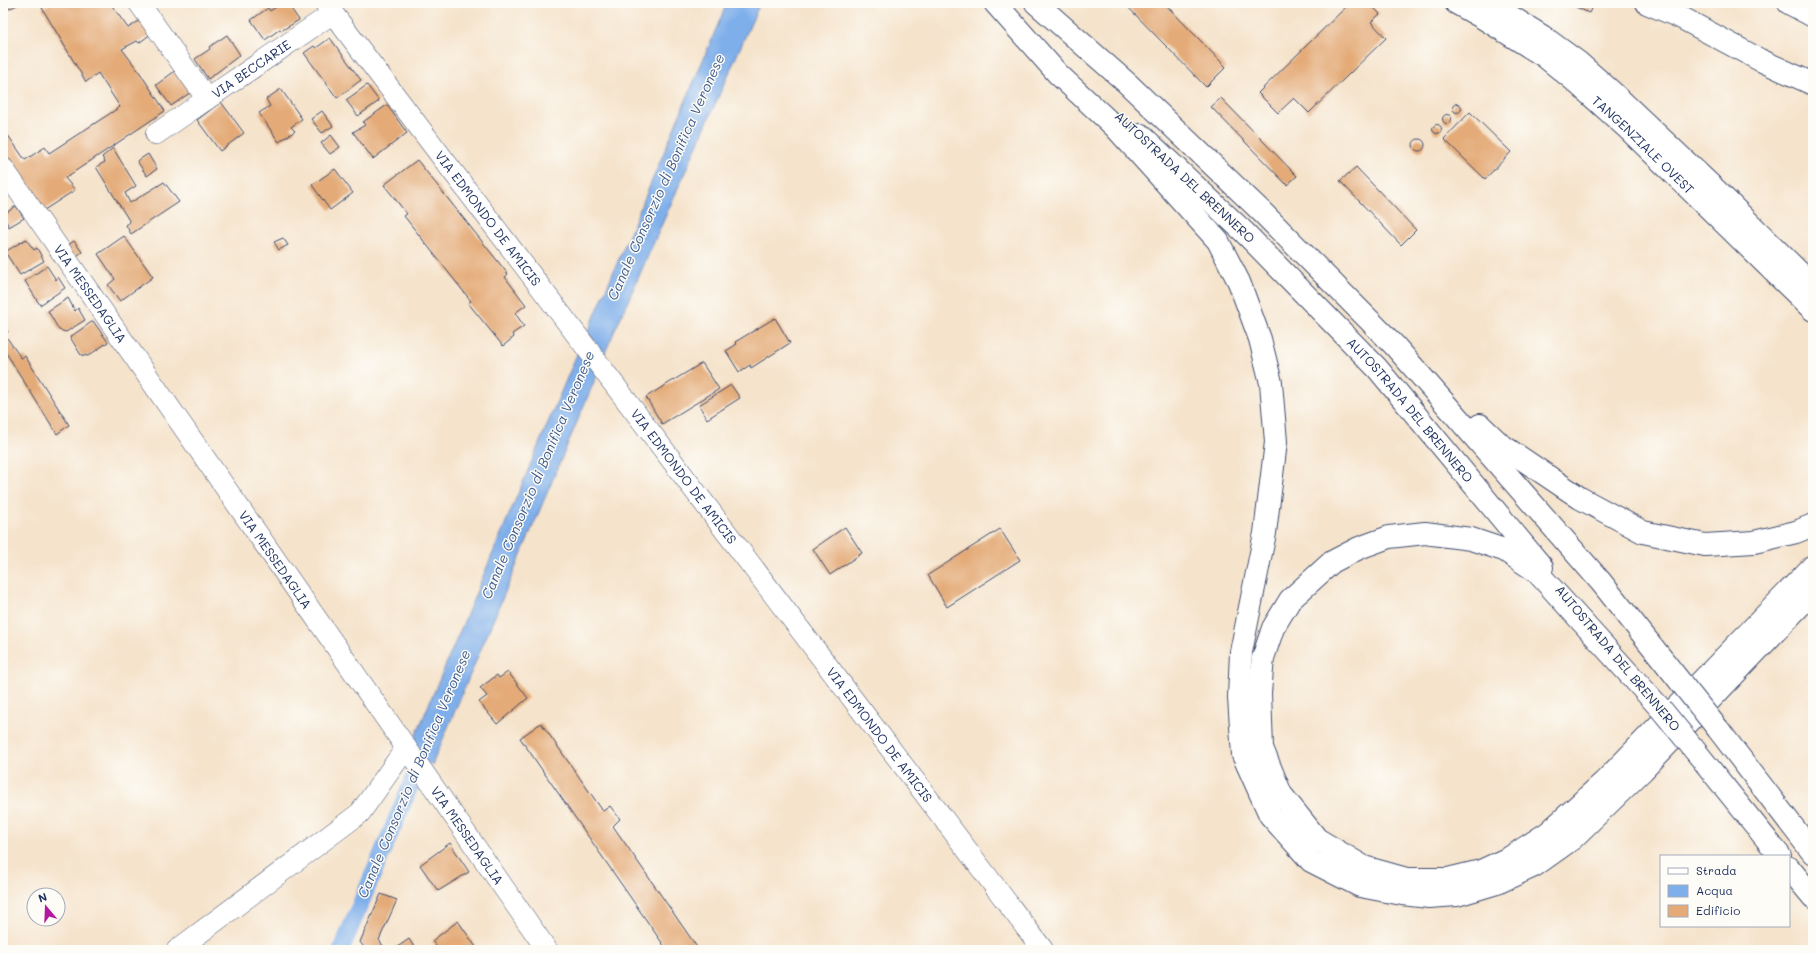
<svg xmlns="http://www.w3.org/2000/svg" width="1816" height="953" viewBox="0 0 1816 953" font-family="Mali,sans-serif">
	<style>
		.water { fill: #7fafea; stroke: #4d6fa4 }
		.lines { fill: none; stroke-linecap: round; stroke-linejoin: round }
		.canal { stroke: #7fafea; stroke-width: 17 }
		.building { fill: #e4ab78 }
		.minor-casing { stroke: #3c4a6e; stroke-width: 22 }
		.highway-casing { stroke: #3c4a6e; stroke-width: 24 }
		.minor { stroke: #fff; stroke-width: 21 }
		.highway { stroke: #fff; stroke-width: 22 }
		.highway-bridge-casing { stroke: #3c4a6e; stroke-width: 24; stroke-linecap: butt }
		.highway-bridge { stroke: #fff; stroke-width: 22 }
		.labels { text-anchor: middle; stroke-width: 3; stroke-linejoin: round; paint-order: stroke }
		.street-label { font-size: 13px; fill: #1b2f5e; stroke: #fdfcf7 }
		.water-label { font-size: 14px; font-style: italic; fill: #3e5c8f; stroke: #fdfcf7 }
	</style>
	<rect width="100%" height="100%" fill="#fdfcf7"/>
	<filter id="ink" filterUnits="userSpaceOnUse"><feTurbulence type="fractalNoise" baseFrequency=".025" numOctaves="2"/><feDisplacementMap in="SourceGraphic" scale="8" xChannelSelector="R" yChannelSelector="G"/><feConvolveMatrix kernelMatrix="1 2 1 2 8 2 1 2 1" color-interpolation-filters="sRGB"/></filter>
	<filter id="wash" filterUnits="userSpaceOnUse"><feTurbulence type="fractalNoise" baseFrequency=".012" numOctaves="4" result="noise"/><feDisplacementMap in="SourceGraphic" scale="16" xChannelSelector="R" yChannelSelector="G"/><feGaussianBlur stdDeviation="0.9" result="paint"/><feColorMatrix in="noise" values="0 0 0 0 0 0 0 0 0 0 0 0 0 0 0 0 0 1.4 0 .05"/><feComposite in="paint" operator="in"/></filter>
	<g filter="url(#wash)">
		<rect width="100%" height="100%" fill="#f5e3cb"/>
		<!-- water -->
		<g class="water">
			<polygon points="727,3 760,3 604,355 588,332"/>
			<polygon points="580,347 599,370 432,765 413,742"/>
		</g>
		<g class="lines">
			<!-- canal -->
			<polyline class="canal" points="341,950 423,756"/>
		</g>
		<g id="blocks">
			<!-- building -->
			<g class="building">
				<polygon points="3,3 21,3 3,12"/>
				<polygon points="51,3 110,3 128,28 142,19 152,33 139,43 137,41 122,49 140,73 165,111 65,178 75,190 38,214 3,165 3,128 25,160 45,147 49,153 120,107 98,73 86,82 42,8"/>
				<polygon points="282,3 287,3 299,20 281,31 280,29 265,40 251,20 268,8 270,11"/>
				<polygon points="1124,3 1164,3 1226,67 1206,87"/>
				<polygon points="1350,3 1369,3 1380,14 1371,22 1386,38 1309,113 1294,98 1278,113 1258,93"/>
				<polygon points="1567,3 1594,3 1589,13"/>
				<polygon points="227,35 240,55 208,79 195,59 210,49 209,47"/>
				<polygon points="330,38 361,80 337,98 304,53 314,46 316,48"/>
				<polygon points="179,68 194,90 171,106 156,85"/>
				<polygon points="367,85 379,101 358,116 346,100"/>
				<polygon points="281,89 302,119 291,127 295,131 279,142 259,113 270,106 266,99"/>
				<polygon points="1221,98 1297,176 1287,185 1211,107"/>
				<polygon points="221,102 244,133 220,151 197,120"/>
				<circle cx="1457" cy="108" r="4.5"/>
				<polygon points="387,105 407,133 373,159 353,132 365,125 363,122"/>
				<polygon points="322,111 333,126 322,133 311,119"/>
				<polygon points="1470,112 1511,152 1485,179 1444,139"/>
				<circle cx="1447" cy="119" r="4.5"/>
				<circle cx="1437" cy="129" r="4.5"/>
				<polygon points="331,135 340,147 330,154 321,143"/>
				<circle cx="1419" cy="145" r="6"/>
				<polygon points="113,148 136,186 125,193 130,203 164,182 179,202 131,234 126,225 130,222 96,167 105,162 102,157"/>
				<polygon points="148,154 157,169 147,176 137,161"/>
				<polygon points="417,160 508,274 505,277 526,305 515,313 524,326 512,334 514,337 503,346 468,303 471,301 404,216 407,214 384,185"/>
				<polygon points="1356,167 1416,230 1401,245 1340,181"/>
				<polygon points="335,169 353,193 330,210 312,185"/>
				<polygon points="16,206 24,218 9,227 3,215"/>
				<polygon points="124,236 153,277 120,301 108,285 115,279 98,254"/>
				<polygon points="283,238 288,245 279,250 274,242"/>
				<polygon points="26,239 34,250 37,248 44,261 20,275 5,252"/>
				<polygon points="74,241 82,252 70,261 62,249"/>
				<polygon points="47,266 56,280 58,277 65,288 40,305 25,281"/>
				<polygon points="68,298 75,311 78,308 85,320 66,332 59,330 48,311"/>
				<polygon points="775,318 790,343 751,368 750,365 739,372 726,351 737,344 735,342"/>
				<polygon points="93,321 108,342 88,356 81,355 70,337"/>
				<polygon points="3,324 8,332 5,335 21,358 25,356 69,425 57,434 3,348"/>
				<polygon points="702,363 719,389 662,424 646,397"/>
				<polygon points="731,385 740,398 707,419 699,405"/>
				<polygon points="845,527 862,553 830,575 813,549"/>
				<polygon points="1000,529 1020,560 947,607 928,575"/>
				<polygon points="508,672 528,698 497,724 479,702 487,696 480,688 497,675 499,678"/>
				<polygon points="541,723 603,811 610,806 620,819 613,826 699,950 667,950 520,738"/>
				<polygon points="450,843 469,872 438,891 420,865"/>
				<polygon points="381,894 397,900 379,940 386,950 366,950 360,942"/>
				<polygon points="458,921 478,950 439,950 432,941"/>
				<polygon points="409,939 416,950 393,950"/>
			</g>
		</g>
	</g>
	<g filter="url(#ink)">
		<use href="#blocks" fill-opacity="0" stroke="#3c4a6e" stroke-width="1"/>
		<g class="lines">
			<!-- minor casing -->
			<g class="minor-casing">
				<g id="minor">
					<path id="s1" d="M139 3 207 99 333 13"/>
					<path id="s2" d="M325 3 1043 950"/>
					<polyline points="156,134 207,99"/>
					<path id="s3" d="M3 168 547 950"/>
					<polyline points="177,950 360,813 406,748"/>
				</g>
			</g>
			<!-- highway casing -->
			<g class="highway-casing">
				<g id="highway">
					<polyline points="995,3 1058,74 1115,127 1218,241 1239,282 1260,339 1271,383 1276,442 1265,533 1241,652 1239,698 1243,755 1270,815 1311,861 1360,886 1402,894 1429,897 1457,895 1497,883 1534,866 1572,839 1643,770 1813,592"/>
					<polyline points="1036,3 1128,84 1262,212 1394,345 1601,582 1682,684"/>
					<path id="s4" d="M1456 3 1483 18 1544 56 1576 82 1626 127 1813 310"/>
					<polyline points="1489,3 1542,36 1579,63 1612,92 1718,192 1813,286"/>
					<polyline points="1647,3 1680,17 1760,60 1813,84"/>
					<polyline points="1789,3 1813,16"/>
					<path id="s5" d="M1141 135 1244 232 1377 368 1542 567"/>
					<polyline points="1480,425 1500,444 1580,498 1643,532 1705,545 1754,542 1796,532 1813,525"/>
					<polyline points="1661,709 1536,571 1504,550 1471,539 1425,533 1389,537 1359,548 1332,562 1290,600 1273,628 1263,658 1260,693 1262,748 1281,794 1317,839 1364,867 1407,879 1448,879 1481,871 1509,858 1549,832 1604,782 1813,566"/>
					<polyline points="1718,729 1813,853"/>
					<polyline points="1693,748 1780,856"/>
					<polyline points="1789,868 1813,897"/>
				</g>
			</g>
			<!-- minor -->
			<use href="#minor" class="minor"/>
			<!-- highway -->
			<use href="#highway" class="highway"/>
			<!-- highway-bridge casing -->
			<g class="highway-bridge-casing">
				<g id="highway-bridge">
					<polyline points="1682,684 1718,729"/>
					<polyline points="1661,709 1693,748"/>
				</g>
			</g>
			<!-- highway-bridge -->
			<use href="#highway-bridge" class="highway-bridge"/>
		</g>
	</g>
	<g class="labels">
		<!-- street labels -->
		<g class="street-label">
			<text dy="5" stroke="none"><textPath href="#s1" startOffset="171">VIA BECCARIE</textPath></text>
			<text dy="5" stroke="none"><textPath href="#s4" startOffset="236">TANGENZIALE OVEST</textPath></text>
			<text transform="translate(1185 177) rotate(43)" y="5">AUTOSTRADA DEL BRENNERO</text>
			<text dy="5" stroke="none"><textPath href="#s2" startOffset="270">VIA EDMONDO DE AMICIS</textPath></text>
			<text dy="5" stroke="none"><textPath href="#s3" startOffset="153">VIA MESSEDAGLIA</textPath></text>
			<text dy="5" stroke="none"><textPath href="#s5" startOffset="385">AUTOSTRADA DEL BRENNERO</textPath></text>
			<text dy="5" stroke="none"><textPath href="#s2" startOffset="594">VIA EDMONDO DE AMICIS</textPath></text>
			<text dy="5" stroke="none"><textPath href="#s3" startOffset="477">VIA MESSEDAGLIA</textPath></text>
			<text transform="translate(1618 658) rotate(50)" y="5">AUTOSTRADA DEL BRENNERO</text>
			<text dy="5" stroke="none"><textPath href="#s2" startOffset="918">VIA EDMONDO DE AMICIS</textPath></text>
			<text dy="5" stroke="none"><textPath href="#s3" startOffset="813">VIA MESSEDAGLIA</textPath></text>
		</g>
		<!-- water labels -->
		<g class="water-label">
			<text transform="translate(666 177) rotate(-66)" y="5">Canale Consorzio di Bonifica Veronese</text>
			<text transform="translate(538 475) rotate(-67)" y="5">Canale Consorzio di Bonifica Veronese</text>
			<text transform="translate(414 774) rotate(-67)" y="5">Canale Consorzio di Bonifica Veronese</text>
		</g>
	</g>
	<!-- margin -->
	<rect width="1816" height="953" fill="none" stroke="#fdfcf7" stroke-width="16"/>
	<!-- legend -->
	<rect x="1660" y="855" width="130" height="72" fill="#fdfcf7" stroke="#a3aaba"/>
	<rect x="1668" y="868" width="20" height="6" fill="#ffffff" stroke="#a3aaba"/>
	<text x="1696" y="875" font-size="12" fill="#1b2f5e">Strada</text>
	<rect x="1668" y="885" width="20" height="12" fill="#7fafea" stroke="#a3aaba"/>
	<text x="1696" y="895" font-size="12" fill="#1b2f5e">Acqua</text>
	<rect x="1668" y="905" width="20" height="12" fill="#e4ab78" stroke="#a3aaba"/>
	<text x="1696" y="915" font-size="12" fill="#1b2f5e">Edificio</text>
	<!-- north arrow -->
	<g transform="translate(46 907) rotate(341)"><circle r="19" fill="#fdfcf7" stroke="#a3aaba"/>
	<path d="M0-3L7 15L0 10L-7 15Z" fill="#b5179e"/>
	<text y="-6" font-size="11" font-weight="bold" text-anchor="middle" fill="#1b2f5e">N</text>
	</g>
</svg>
